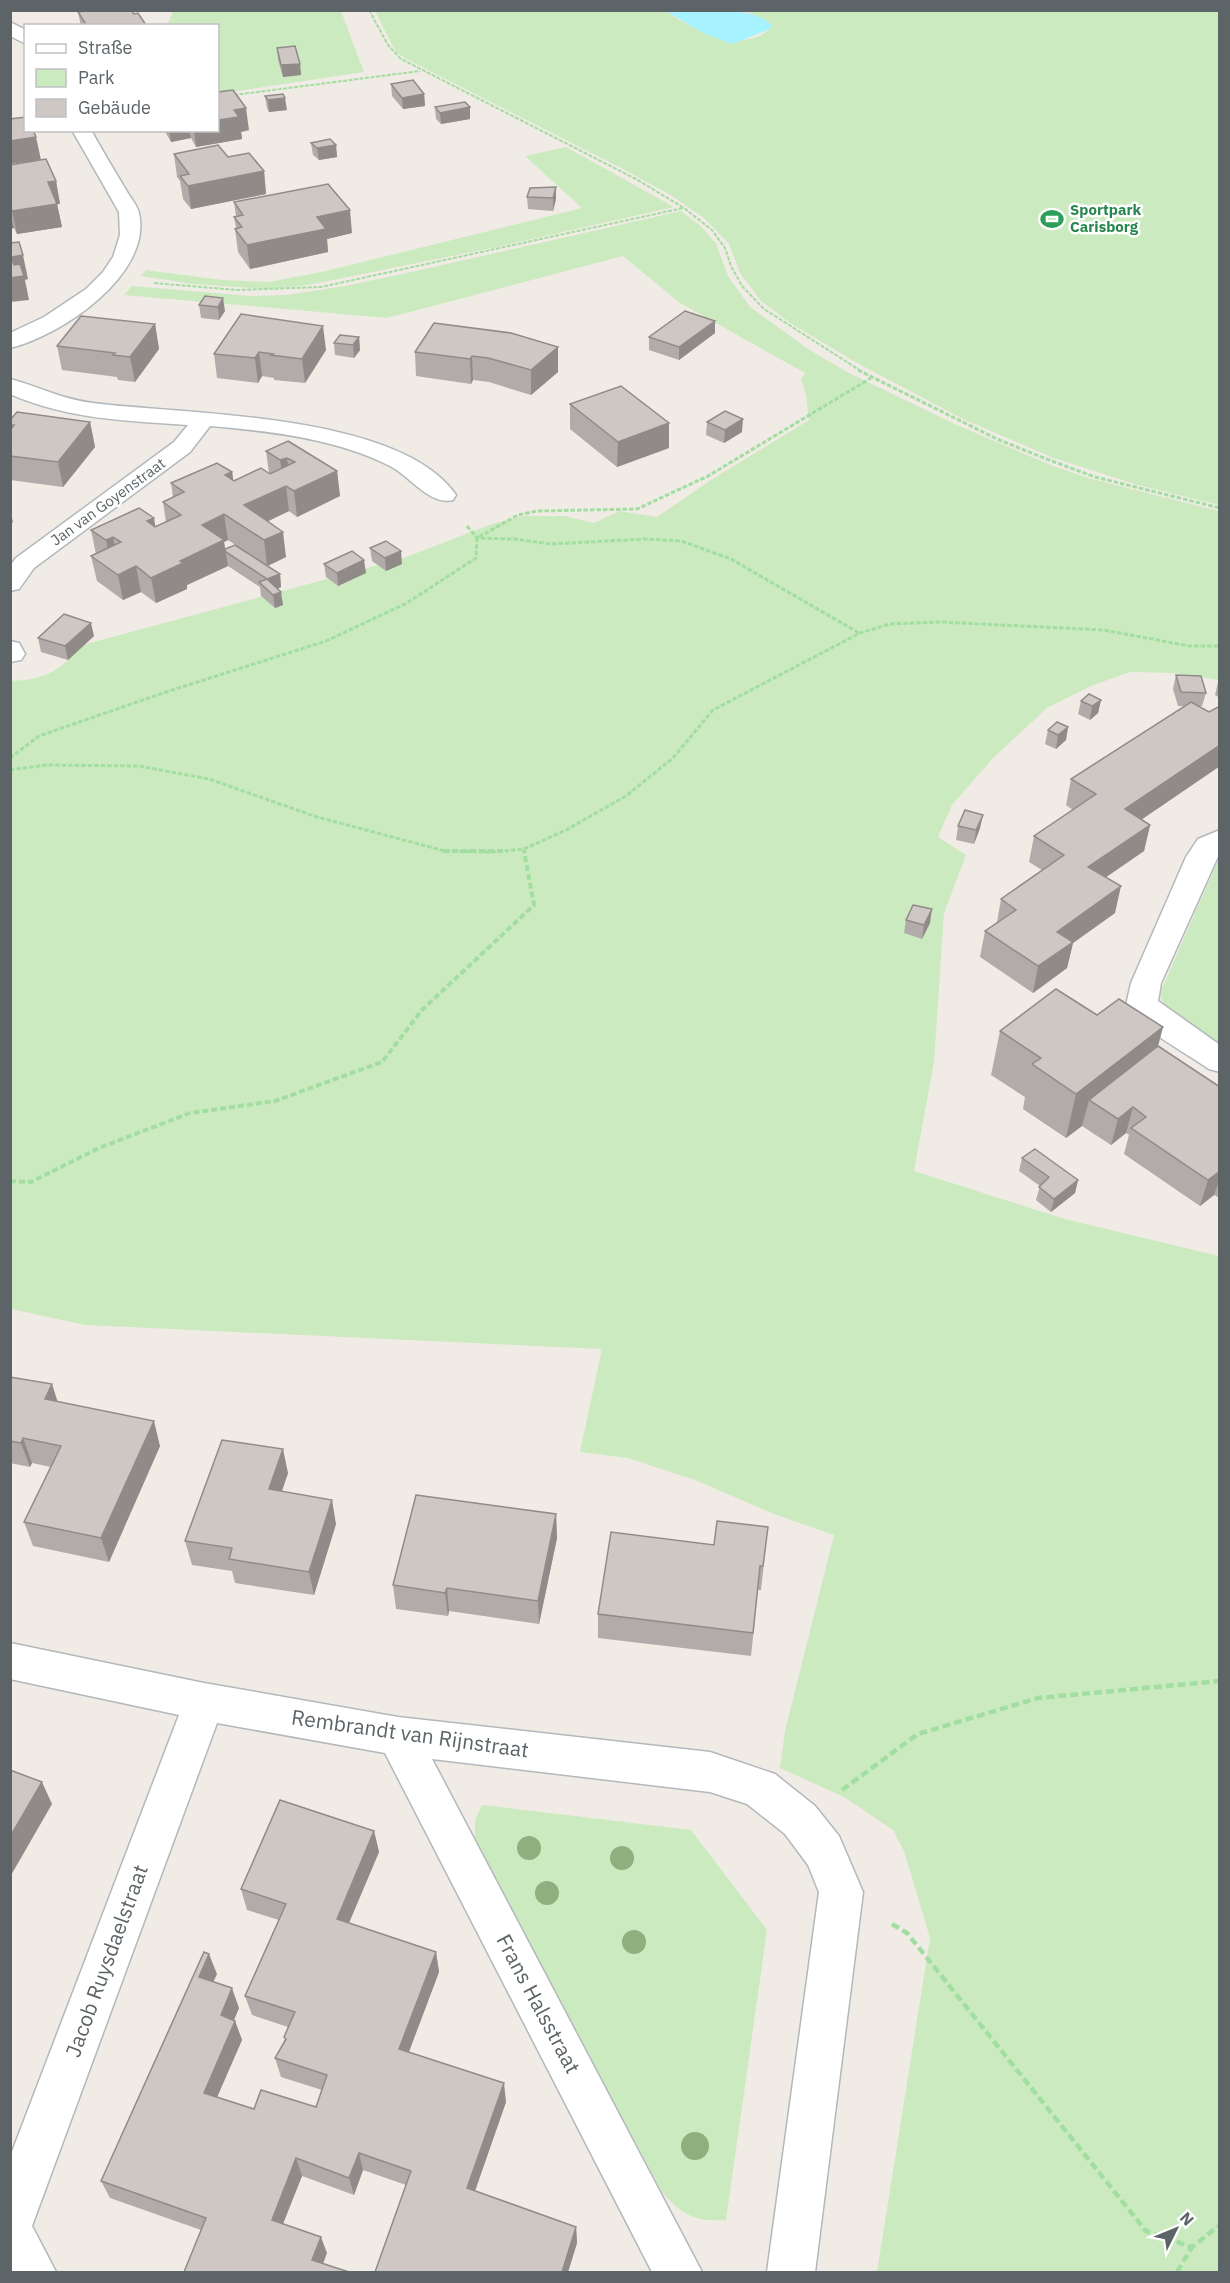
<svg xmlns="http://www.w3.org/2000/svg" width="1230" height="2283" viewBox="0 0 1230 2283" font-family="'IBM Plex Sans',sans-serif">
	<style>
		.green { fill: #cceabf }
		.water { fill: #a6f2ff }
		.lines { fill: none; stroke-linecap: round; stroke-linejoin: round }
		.minor-casing { stroke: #b2b8bb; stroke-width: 3 }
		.path-far3 { stroke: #a2dea1; stroke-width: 2; stroke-dasharray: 4 1.5; stroke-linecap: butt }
		.path-far2 { stroke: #a2dea1; stroke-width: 3; stroke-dasharray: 4.5 2; stroke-linecap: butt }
		.path-far1 { stroke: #a2dea1; stroke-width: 4; stroke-dasharray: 6 3; stroke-linecap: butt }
		.path { stroke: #a2dea1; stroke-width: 4.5; stroke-dasharray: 8 4; stroke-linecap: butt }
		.minor { fill: #fff; fill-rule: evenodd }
		.tree { fill: #8fb07e }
		.wall { fill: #b1aba9; fill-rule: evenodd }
		.shaded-wall { fill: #908b89 }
		.building { fill: #cec7c4; stroke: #908b89; stroke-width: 1.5 }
		.labels { text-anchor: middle; stroke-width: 5; stroke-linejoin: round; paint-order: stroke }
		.far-leisure-label { font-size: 15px; font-weight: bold; fill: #27864d; stroke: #fff; text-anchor: start }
		.far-street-label { font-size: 15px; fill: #5c6467; stroke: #fff }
		.near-street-label { font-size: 21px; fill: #5c6467; stroke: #fff }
	</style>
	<rect width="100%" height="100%" fill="#f1ebe5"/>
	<!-- green -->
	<g class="green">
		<polygon points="173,11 341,11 364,72 218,94 218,26 167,26"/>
		<path d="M375 11H666C691 29 747 57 772 26L751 13 730 11H1219V505L1134 484 1051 457 961 418 857 363 790 323 761 301 740 273 729 244 704 218 672 196 627 171 406 59 396 52Z"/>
		<polygon points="566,147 674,207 497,247 308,285 268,289 192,284 141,276 146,270 222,280 269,282 326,271 582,208 525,156"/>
		<path d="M681 211 701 226 716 244 728 276 750 307 808 349 847 372 957 425 1053 466 1092 479 1219 511V680L1174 673 1130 672 1091 686 1047 708 993 758 952 805 938 837 966 855 944 913 934 1062 914 1171 1065 1219 1219 1256V2272H877L930 1938 904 1851 893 1830 844 1797 780 1768 785 1731 834 1535 774 1514 695 1480 628 1458 580 1452 602 1349 85 1325 11 1309 10 681C41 680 62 672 79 646L401 559 492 524 524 516H565L594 523 619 511 657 517 711 480 809 420 806 394 801 380 805 373 680 303 623 256 387 318 124 295 132 286 250 296 286 295 345 286 407 273Z"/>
		<path d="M1219 858V1048C1199 1034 1166 1020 1160 993Z"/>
		<path d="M482 1805 691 1830 767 1930 726 2220C695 2222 682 2215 662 2192L475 1841V1820Z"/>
	</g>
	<!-- water -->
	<path class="water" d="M730 11C746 13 761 14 772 26L768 30 732 44 703 33 666 11Z"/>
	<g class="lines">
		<!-- minor casing -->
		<g class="minor-casing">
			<g id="minor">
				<polygon points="10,22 26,30 26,44 10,36"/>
				<path d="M72 130H91C102 150 114 170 126 190 130 197 137 205 139 213 153 274 61 336 10 348V333L44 317 86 289 103 272 113 257 120 235 119 212Z"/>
				<path d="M10 379C40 387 61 399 93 403 185 415 399 412 456 495L453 500C430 506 410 476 390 466 337 439 270 431 210 426L190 452 34 568 19 589 10 591V566L16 558 174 442 188 425C128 421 66 419 10 394Z"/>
				<polygon points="10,641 19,643 25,654 21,660 10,662"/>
				<path d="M1220 830V852L1161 983 1158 1001 1220 1045V1072L1209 1069C1185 1052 1141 1030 1126 1005L1131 983 1186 857 1198 839Z"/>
				<polygon points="10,1643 204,1683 398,1717 710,1752 775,1774 815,1806 839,1836 863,1892 815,2272 767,2272 819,1892 808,1865 785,1834 747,1804 710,1792 432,1759 702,2272 652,2272 385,1753 217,1723 32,2226 56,2272 10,2272 10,2157 179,1715 10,1679"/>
			</g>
		</g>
		<!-- path-far3 -->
		<g class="path-far3">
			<polyline points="369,10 388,45 401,59 636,179 684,208 712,230 725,248 731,266 742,286 764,309 861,371"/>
			<polyline points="234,95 420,71"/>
			<polyline points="154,283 237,290 321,287 683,208"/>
		</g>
		<!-- path-far2 -->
		<g class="path-far2">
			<polyline points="858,370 997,439 1044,458 1095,477 1220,508"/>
			<polyline points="467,526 477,538 514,539 551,544 645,539 681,541 731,559 859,633"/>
			<polyline points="10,758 39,736 163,693 326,641 407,603 476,558 477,538 518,515 537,511 637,509 708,476 871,378"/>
			<polyline points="10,770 46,765 139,766 209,779 317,817 445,851 492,852 524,849 525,852"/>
			<polyline points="524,849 566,830 626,796 673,758 713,710 860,633 890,624 940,622 1104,630 1189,646 1220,646"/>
		</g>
		<!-- path-far1 -->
		<g class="path-far1">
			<polyline points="443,851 507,851"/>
			<polyline points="10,1181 31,1182 99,1148 190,1113 275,1101 382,1062 422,1010 534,905 524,851"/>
		</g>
		<!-- path -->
		<g class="path">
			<polyline points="842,1790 918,1734 1038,1698 1220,1681"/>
			<polyline points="892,1924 907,1933 1146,2231 1192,2247 1220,2225"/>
			<polyline points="1177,2272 1192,2247"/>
		</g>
		<!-- minor -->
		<use href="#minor" class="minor"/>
	</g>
	<!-- trees -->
	<g class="tree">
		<circle cx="529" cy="1848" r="12"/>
		<circle cx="622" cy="1858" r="12"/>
		<circle cx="547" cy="1893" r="12"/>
		<circle cx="634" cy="1942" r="12"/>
		<circle cx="695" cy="2146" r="14"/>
	</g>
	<!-- wall -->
	<g class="wall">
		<polygon points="78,12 134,14 146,26 81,26"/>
		<polygon points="277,48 300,64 301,75 283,77 278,60"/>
		<polygon points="391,84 424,94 425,106 403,109 392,96"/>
		<polygon points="265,96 287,110 269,112 267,108"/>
		<polygon points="435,107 470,107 470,119 441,124 436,119"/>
		<polygon points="164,130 249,130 241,132 242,139 196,147 191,138 171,142"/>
		<polygon points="311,143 336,145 337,157 319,160 313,155"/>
		<polygon points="174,154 228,157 264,171 266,194 191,209 183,199 180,181 177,177"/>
		<polygon points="10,165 56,181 60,204 57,204 62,227 17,234 14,228 10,229"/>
		<polygon points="530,188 556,199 553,211 528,209 527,197"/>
		<polygon points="234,202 352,233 327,239 328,252 250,269 238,252 235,229 236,228 234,217 236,216"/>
		<polygon points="205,296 225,311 219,320 201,318 199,305"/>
		<polygon points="241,314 326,350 305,383 274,380 274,378 262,376 258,383 217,378 214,354"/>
		<polygon points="155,324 159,349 135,382 118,380 117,377 62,370 57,346"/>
		<polygon points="715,333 679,360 649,350 649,337"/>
		<polygon points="359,337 360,350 354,358 335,355 334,343"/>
		<polygon points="558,347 558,372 531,395 489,382 473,380 471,384 416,376 415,352"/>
		<polygon points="570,404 669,448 617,467 570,429"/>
		<polygon points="10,420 90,422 95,447 63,487 10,480"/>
		<polygon points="707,422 742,432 724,443 706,435"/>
		<path d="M266 451 337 471 340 496 297 517 289 511 268 521 286 557 268 566 280 574 281 587 277 589 283 605 275 608 261 596 260 587 228 566 187 585V589L156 603 141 592 123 600 97 581 91 556 96 554 91 530 155 527 166 522 163 502 173 497 171 483 232 472 233 480 269 473ZM228 540 243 550 225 549 224 542Z"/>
		<polygon points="370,548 402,564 386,571 372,561"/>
		<polygon points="324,564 366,573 338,586 326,577"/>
		<polygon points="94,636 68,660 41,652 38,638"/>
		<polygon points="1176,675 1206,693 1202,706 1199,706 1209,712 1220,706 1220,766 1142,819 1150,825 1144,851 1106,877 1115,913 1073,943 1067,968 1033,993 980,957 985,931 997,922 1001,899 1042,870 1029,862 1034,836 1073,810 1066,805 1071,779 1184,706 1178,706 1173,689"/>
		<polygon points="1220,681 1220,698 1215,695 1218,682"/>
		<polygon points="1101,700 1098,713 1090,720 1078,714 1081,701"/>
		<polygon points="1068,727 1066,740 1056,749 1045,744 1048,730"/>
		<polygon points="958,826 980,828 974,844 956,840"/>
		<polygon points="906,920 930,923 922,939 904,933"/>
		<polygon points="1097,1015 1163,1027 1158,1046 1220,1087 1220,1198 1214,1195 1200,1206 1124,1154 1129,1135 1126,1133 1111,1145 1082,1126 1066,1138 1023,1109 1025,1097 991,1075 1000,1031"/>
		<polygon points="1022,1158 1078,1180 1075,1193 1051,1212 1036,1200 1040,1186 1019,1171"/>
		<polygon points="10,1377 58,1402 160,1446 109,1562 33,1546 24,1522 51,1467 32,1463 30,1467 10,1463"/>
		<polygon points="288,1473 282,1491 336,1524 314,1595 235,1583 232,1571 192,1565 185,1541"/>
		<polygon points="556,1514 557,1538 539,1624 449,1611 448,1616 396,1609 393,1585"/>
		<polygon points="768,1527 761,1590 758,1590 751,1656 598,1638 598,1614 714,1545"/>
		<polygon points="374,1831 379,1852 349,1923 436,1952 439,1972 409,2052 506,2102 475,2191 576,2227 577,2243 568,2272 375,2272 406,2185 363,2170 354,2195 302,2176 283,2224 327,2253 201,2230 110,2198 101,2181 217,1974 213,1982 239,2008 234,2020 235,2021 242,2040 217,2097 254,2109 316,2107 322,2090 281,2077 275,2058 285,2040 284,2037 288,2027 252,2015 245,1996 279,1920 247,1910 241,1889"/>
	</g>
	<!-- shaded-wall -->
	<g class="shaded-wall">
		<polygon points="300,64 301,75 283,77 281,65"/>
		<polygon points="424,94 425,106 403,109 402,98"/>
		<polygon points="285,98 287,110 269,112 268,100"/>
		<polygon points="470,107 470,119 441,124 440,113"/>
		<polygon points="246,108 249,130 241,132 242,139 196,147 194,130 218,130 218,120 234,110"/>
		<polygon points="169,130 189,130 191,138 171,142"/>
		<polygon points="36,137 41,160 10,164 10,141"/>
		<polygon points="336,145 337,157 319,160 317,148"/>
		<polygon points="264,171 266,194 191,209 188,186"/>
		<polygon points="56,181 60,204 57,204 62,227 17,234 12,211 48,182"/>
		<polygon points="556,187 556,199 553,211 553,198"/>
		<polygon points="350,210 352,233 327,239 328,252 250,269 247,245 317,217"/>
		<polygon points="10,212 14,228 10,229"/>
		<polygon points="23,255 28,279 25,280 29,300 10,302 11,257"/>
		<polygon points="223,298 225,311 219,320 218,307"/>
		<polygon points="715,321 715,333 679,360 679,347"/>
		<polygon points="155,324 159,349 135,382 130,357"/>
		<polygon points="323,326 326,350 305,383 302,359"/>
		<polygon points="359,337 360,350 354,358 353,345"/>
		<polygon points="558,347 558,372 531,395 531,370"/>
		<polygon points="259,352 262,376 258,383 255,358"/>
		<polygon points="472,356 473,380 471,384 470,359"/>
		<polygon points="743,419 742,432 724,443 725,430"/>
		<polygon points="90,422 95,447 63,487 58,462"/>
		<polygon points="669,423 669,448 617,467 618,442"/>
		<polygon points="287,458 290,483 284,486 280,460"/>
		<polygon points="337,471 340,496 297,517 294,491"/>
		<polygon points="232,472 236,497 225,475"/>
		<polygon points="286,486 289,511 248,531 244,505"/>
		<polygon points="10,510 13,522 10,525"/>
		<polygon points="224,514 228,540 224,542 228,566 187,585 187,589 156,603 151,578 180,561 202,525"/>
		<polygon points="154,518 158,543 147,521"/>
		<polygon points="283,532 286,557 267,566 264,540"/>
		<polygon points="113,537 118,562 111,565 106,540"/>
		<polygon points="401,551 402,564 386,571 385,558"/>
		<polygon points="364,560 366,573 338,586 337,573"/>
		<polygon points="136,566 141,592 123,600 118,575"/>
		<polygon points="280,574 281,587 270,592 267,579"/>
		<polygon points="281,592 283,605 275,608 273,595"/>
		<polygon points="91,623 94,636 68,660 65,646"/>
		<polygon points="1101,700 1098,713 1090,720 1092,706"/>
		<polygon points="1068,727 1066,740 1056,749 1058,735"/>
		<polygon points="1220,745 1220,766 1119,835 1125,809"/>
		<polygon points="983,815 980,828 974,844 976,830"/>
		<polygon points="1150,825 1144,851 1083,893 1088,867"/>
		<polygon points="1121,886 1115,913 1073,943 1067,968 1033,993 1038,966 1057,932"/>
		<polygon points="932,909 930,923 922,939 924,925"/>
		<polygon points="1163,1027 1151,1072 1089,1100 1082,1126 1066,1138 1076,1094"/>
		<polygon points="1133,1107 1126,1133 1111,1145 1118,1119"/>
		<polygon points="1220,1171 1220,1178 1214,1195 1200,1206 1208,1180"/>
		<polygon points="1078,1180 1075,1193 1051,1212 1054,1199"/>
		<polygon points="52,1384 60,1409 45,1399"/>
		<polygon points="154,1421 160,1446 109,1562 101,1538"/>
		<polygon points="23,1438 32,1463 30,1467 21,1443"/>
		<polygon points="283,1449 288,1473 274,1514 269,1489"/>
		<polygon points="332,1500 336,1524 314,1595 309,1572"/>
		<polygon points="556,1514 557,1538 539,1624 538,1601"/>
		<polygon points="447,1588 449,1611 448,1616 445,1593"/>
		<polygon points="42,1782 52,1804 10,1877 10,1837"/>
		<polygon points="374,1831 379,1852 342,1939 337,1919"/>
		<polygon points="436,1952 439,1972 403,2067 399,2049"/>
		<polygon points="209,1954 217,1974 206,1997 199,1977"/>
		<polygon points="232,1988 239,2008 228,2034 221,2015"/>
		<polygon points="235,2021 242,2040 211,2111 204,2093"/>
		<polygon points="504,2083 506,2102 470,2205 467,2188"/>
		<polygon points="359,2153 363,2170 354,2195 349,2178"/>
		<polygon points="296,2158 302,2176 278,2236 272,2220"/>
		<polygon points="576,2227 577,2243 568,2272 562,2272"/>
		<polygon points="321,2237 327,2253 320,2272 312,2260"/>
	</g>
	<!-- building -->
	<g class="building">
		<polygon points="90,10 131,10 134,14 138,13 146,25 87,26 78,12"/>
		<polygon points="295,46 300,64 281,65 277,48"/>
		<polygon points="413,80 424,94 402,98 391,84"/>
		<polygon points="233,90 246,108 234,110 239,117 218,120 218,92"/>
		<polygon points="283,94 285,98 268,100 265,96"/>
		<polygon points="465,102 470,107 440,113 435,107"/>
		<polygon points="26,117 26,130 33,130 36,137 10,141 10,119"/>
		<polygon points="330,139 336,145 317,148 311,143"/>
		<polygon points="218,145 228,157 249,153 264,171 188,186 180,176 189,174 174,154"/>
		<polygon points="46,159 56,181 48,182 57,204 12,211 10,207 10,165"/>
		<polygon points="328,184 350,210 317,217 326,229 247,245 235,229 242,227 234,217 243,215 234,202"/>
		<polygon points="556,187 553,198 527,197 530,188"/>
		<polygon points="19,242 23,255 11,257 14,265 20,264 24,276 10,278 10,243"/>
		<polygon points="205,296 223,298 218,307 199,305"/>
		<polygon points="685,311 715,321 679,347 649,337"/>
		<polygon points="241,314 323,326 302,359 271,355 273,354 259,352 255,358 214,354"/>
		<polygon points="81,316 155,324 130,357 113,355 115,353 57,346"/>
		<polygon points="434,323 511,333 558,347 531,370 488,358 472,356 470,359 415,352"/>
		<polygon points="340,335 359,337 353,345 334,343"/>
		<polygon points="621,386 669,423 618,442 570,404"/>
		<polygon points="725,411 743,419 725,430 707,422"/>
		<polygon points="17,412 90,422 58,462 10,456 10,430 14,425 10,425 10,420"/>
		<polygon points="288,441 337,471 294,491 286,486 244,505 283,532 264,540 224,514 202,525 224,540 180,561 183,563 151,578 136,566 118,575 91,556 121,542 113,537 106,540 91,530 139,508 154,518 147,521 155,527 181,515 163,502 184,492 171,483 217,463 232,472 225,475 234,481 261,468 270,474 295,462 287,458 280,460 266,451"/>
		<polygon points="386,541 401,551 385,558 370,548"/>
		<polygon points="235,545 280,574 267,579 226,552 225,549"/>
		<polygon points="352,551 364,560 337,573 324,564"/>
		<polygon points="267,579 281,592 273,595 259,582"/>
		<polygon points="64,614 91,623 65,646 38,638"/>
		<polygon points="1176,675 1201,676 1206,693 1181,692"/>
		<polygon points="1089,694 1101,700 1092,706 1081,701"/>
		<polygon points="1191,702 1209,712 1220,706 1220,745 1125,809 1150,825 1088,867 1121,886 1057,932 1073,942 1038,966 985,931 1016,910 1001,899 1064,855 1034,836 1096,794 1071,779"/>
		<polygon points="1057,722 1068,727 1058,735 1048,730"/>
		<polygon points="965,810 983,815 976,830 958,826"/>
		<polygon points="913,905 932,909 924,925 906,920"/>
		<polygon points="1056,989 1097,1015 1119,999 1163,1027 1076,1094 1032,1064 1041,1058 1000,1031"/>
		<polygon points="1158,1046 1220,1087 1220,1171 1208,1180 1131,1128 1146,1117 1133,1107 1118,1119 1089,1100"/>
		<polygon points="1035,1149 1078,1180 1054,1199 1039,1187 1049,1177 1022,1158"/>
		<polygon points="10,1377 52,1384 45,1399 154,1421 101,1538 24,1522 61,1446 23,1438 21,1443 10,1441"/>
		<polygon points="222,1440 283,1449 269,1489 332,1500 309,1572 229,1559 232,1548 185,1541"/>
		<polygon points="416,1495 556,1514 538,1601 447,1588 445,1593 393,1585"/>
		<polygon points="717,1521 768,1527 763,1566 760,1566 753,1633 598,1614 611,1532 714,1545"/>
		<polygon points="10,1770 42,1782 10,1837"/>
		<polygon points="280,1800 374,1831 337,1919 436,1952 399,2049 504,2083 467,2188 576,2227 562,2272 375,2272 411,2171 359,2153 349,2178 296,2158 272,2220 321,2237 312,2260 349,2272 184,2272 206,2218 101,2181 204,1952 209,1954 199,1977 232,1988 221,2015 235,2021 204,2093 254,2109 261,2090 316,2107 327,2075 275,2058 286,2039 284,2037 295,2012 245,1996 286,1904 241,1889"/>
	</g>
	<!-- icons -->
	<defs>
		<g id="stadium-bare" transform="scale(1.8)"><path d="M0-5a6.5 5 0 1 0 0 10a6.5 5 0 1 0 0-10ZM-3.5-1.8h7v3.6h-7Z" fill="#2e9e5b" stroke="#fff" stroke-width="2.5" paint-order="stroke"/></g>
	</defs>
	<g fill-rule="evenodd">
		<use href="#stadium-bare" x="1052" y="219"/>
	</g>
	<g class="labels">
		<!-- far-leisure labels -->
		<g class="far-leisure-label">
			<text x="1070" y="215">Sportpark<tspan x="1070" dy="17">Carisborg</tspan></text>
		</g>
		<!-- far-street labels -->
		<g class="far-street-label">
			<text transform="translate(108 502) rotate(-36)" y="5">Jan van Goyenstraat</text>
		</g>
		<!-- near-street labels -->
		<g class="near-street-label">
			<text transform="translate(410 1734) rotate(8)" y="7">Rembrandt van Rijnstraat</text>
			<text transform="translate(107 1961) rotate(-70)" y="7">Jacob Ruysdaelstraat</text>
			<text transform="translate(538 2004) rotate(62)" y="7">Frans Halsstraat</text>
		</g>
	</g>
	<!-- border -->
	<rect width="1230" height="2283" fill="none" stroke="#5c6467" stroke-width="24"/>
	<!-- legend -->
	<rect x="24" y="24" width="195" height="108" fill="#ffffff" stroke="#bec1c2" stroke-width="1.5"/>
	<rect x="36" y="44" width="30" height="9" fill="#ffffff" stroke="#bec1c2" stroke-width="1.5"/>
	<text x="78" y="54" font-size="18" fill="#5c6467">Straße</text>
	<rect x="36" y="69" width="30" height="18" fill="#cceabf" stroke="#bec1c2" stroke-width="1.5"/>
	<text x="78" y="84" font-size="18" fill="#5c6467">Park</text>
	<rect x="36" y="99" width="30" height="18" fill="#cec7c4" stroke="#bec1c2" stroke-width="1.5"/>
	<text x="78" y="114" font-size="18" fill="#5c6467">Gebäude</text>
	<!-- north arrow -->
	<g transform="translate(1176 2229) rotate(47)" stroke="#ffffff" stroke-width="4.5" paint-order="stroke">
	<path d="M0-4.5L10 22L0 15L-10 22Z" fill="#5c6467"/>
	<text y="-9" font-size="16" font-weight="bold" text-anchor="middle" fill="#5c6467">N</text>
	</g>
</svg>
